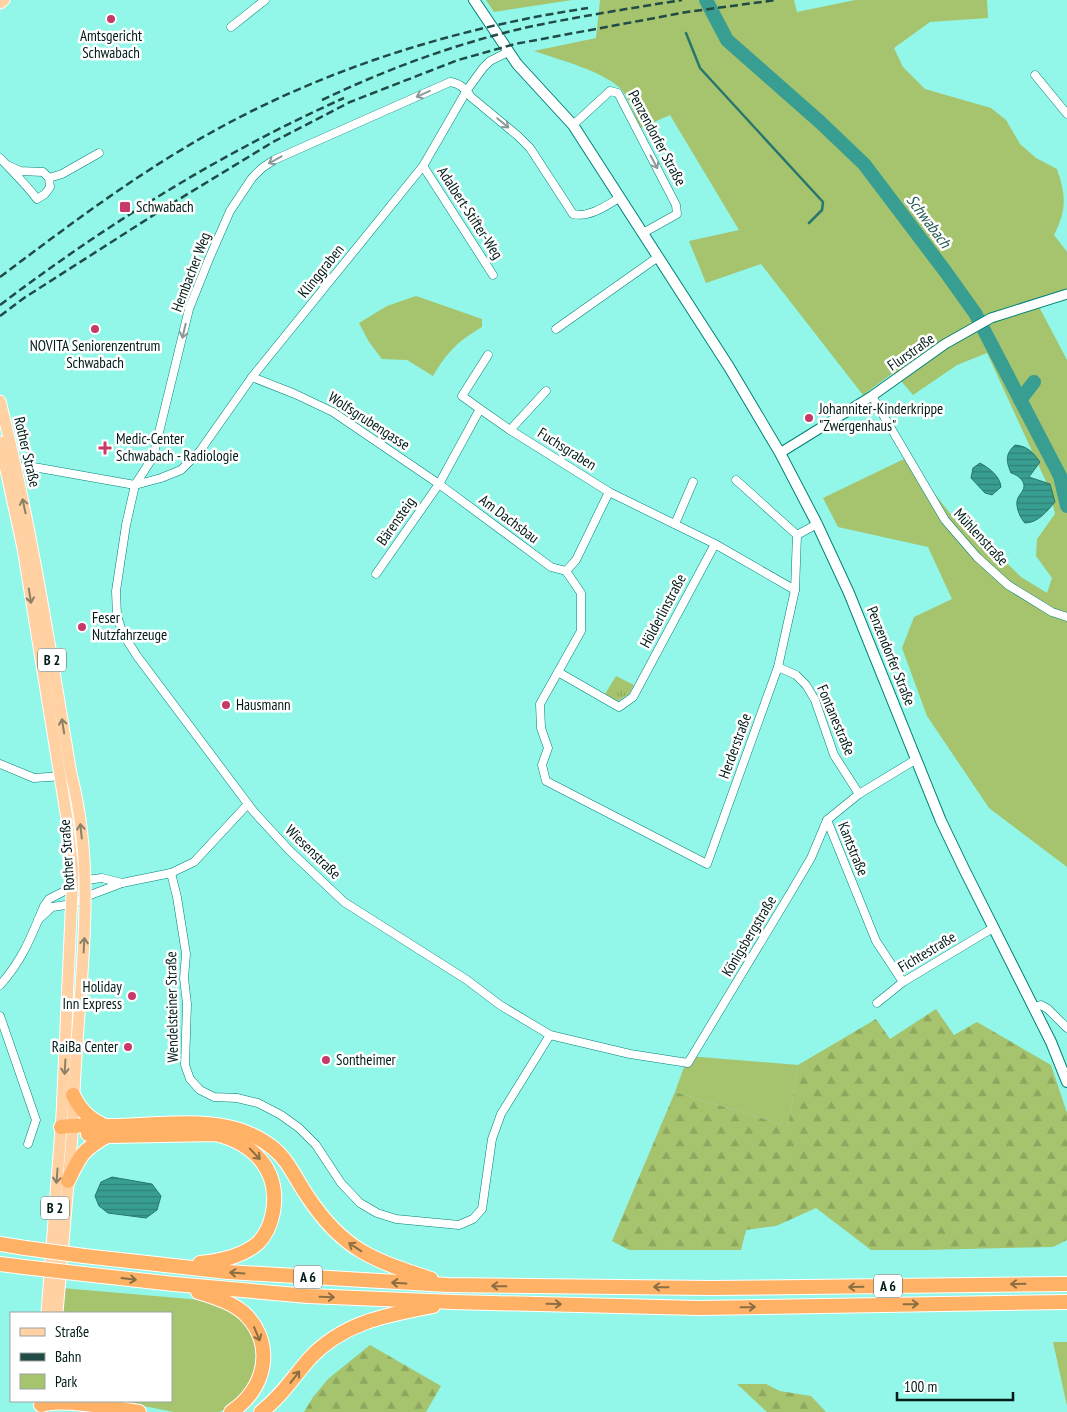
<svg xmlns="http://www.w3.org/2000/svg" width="1067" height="1412" viewBox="0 0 1067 1412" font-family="'PT Sans Narrow',sans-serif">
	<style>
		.green { fill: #a6c36e }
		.forest { fill: url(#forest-firs) }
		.park { fill: url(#park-tufts) }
		.water { fill: url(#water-rules); stroke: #28776d }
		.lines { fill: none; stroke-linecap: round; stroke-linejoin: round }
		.stream { stroke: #28776d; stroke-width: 2.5 }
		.river { stroke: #399e92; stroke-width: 14 }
		.minor-casing { stroke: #008378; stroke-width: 9 }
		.tertiary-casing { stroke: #008378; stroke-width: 11 }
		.secondary-casing { stroke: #008378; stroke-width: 12 }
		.primary-casing { stroke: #fff; stroke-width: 13 }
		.motorway-casing { stroke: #fff; stroke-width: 16 }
		.minor { stroke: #fff; stroke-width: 8 }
		.tertiary { stroke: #fff; stroke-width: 9 }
		.secondary { stroke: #fff; stroke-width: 10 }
		.primary { stroke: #ffd1a3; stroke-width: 11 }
		.motorway { stroke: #ffb266; stroke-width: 14 }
		.rail { stroke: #204b46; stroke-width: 2.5; stroke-dasharray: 8 4; stroke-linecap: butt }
		.motorway-bridge-casing { stroke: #fff; stroke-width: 16; stroke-linecap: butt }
		.motorway-bridge { stroke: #ffb266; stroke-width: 14 }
		.oneway { stroke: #8c9897 }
		.oneway2 { stroke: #8c7f64 }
		.oneway3 { stroke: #8c6e43 }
		.poi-dot { fill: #c63969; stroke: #fff; stroke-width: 2 }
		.labels { text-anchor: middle; stroke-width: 5; stroke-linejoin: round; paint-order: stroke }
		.shield { fill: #fff; stroke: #4c5f5d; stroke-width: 1 }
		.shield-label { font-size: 14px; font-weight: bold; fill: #001b18 }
		.poi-label { font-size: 15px; fill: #001b18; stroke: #fff; text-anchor: start }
		.street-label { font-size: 15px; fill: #001b18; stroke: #fff }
		.water-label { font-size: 16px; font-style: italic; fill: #245a54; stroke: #fff }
	</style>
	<defs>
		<pattern id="forest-firs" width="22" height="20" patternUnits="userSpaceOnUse" patternTransform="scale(1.25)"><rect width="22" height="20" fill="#a6c36e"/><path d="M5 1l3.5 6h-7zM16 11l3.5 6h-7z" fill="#8da75f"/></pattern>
		<pattern id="park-tufts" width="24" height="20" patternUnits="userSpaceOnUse" patternTransform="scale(1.25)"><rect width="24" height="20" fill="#a6c36e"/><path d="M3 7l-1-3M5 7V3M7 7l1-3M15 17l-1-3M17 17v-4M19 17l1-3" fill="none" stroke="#8da75f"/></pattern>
		<pattern id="water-rules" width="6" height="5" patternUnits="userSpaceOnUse" patternTransform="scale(1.25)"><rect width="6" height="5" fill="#399e92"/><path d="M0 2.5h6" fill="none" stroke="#2e8076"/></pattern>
	</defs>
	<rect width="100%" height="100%" fill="#92f7e9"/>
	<!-- green -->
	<g class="green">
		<polygon points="486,0 572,0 494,12"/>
		<path d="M600 0H794L797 12 855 0H987L988 18 930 22 894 48 903 67 925 89 991 108 1006 120 1020 144 1036 158 1057 169C1066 196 1067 209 1054 235L1067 252V291L1036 301 1067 360V867L989 808 927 716 902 648 914 617 952 599 928 547 838 527 823 498 906 458 957 522 961 518 1021 577 1047 593 1052 578 1036 556 1037 539 1055 514 1049 488 987 353 957 365 913 395 902 382 893 373 863 395 761 264 706 283 689 241 739 230 670 115 641 128C635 117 629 99 622 90 606 72 557 59 534 51L596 38Z"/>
		<path d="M416 296 482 319V327C458 341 447 352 433 376L407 360 382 359 369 342 359 323 387 306Z"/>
		<polygon points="688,1056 798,1065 788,1126 675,1092"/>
		<polygon points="62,1288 201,1300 214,1302 237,1313 255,1337 259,1363 248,1392 229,1408 219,1412 174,1412 118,1401 171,1401 171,1313 61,1313"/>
		<polygon points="1053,1342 1067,1342 1067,1406"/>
	</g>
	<!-- forest -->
	<g class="forest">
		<polygon points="936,1009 954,1035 977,1022 1051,1065 1067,1113 1067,1240 1053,1247 923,1250 871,1250 816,1208 776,1226 746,1230 741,1250 629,1250 612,1241 675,1092 788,1126 798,1065 876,1019 890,1039"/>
		<polygon points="370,1345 441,1386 426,1412 304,1412 313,1397 328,1379"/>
		<polygon points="737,1384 766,1384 780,1391 811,1396 826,1412 767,1412"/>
	</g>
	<!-- park -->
	<polygon class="park" points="616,676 634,685 629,694 618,701 605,694"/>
	<!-- water -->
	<g class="water">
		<path d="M1015 445C1027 446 1033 452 1040 462L1029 477 1050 484 1055 502C1047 511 1038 523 1025 523 1020 518 1016 508 1017 501 1018 496 1021 494 1023 490 1027 482 1018 475 1011 473 1006 461 1005 454 1015 445Z"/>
		<path d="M980 463C989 468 1000 476 1001 487L992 495 985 493 971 478 973 468Z"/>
		<polygon points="112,1177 152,1184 161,1196 157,1210 146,1218 108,1213 99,1206 95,1196 101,1182"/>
	</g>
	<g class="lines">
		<!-- stream -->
		<polyline class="stream" points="686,33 700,68 823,202 822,210 809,223"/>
		<!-- river -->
		<g class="river">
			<polyline points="706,0 727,40 820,122 864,164 945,271 975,313 1060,476 1067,506"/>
			<polyline points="1020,400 1034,382"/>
		</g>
		<!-- minor casing -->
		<g class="minor-casing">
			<g id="minor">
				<polyline points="231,27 265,0"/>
				<polyline points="1035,75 1067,114"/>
				<polyline points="573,125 610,91 618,93 676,205 677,214 643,233"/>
				<path d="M0 158C13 172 26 184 37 199L45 194 50 187 49 178 43 172 20 171 7 165"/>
				<polyline points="423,166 493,275"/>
				<polyline points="49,178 62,174 99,153"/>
				<path d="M619 198C606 206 589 218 573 214L530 148 518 136 471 97C466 89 459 83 450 82L274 160 262 168 252 178 230 211 209 259 189 309 153 457 135 485 126 525 116 591 117 616 123 634 137 656 254 812 290 851 344 902 467 980 500 1005 550 1035 630 1054 688 1063 791 892 811 858 827 820"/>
				<polyline points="556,329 658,257"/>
				<polyline points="252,377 295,394 333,412 439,484 551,567 566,571"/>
				<polyline points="872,396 945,520 977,557 1008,585 1052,612 1067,617"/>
				<polyline points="480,409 462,396 488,355"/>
				<polyline points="510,430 546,391"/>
				<polyline points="0,469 28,466 135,485 161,478 181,470 200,451 252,377 423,166 467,90 483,68 490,61 508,52"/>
				<polyline points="736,480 797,535"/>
				<polyline points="609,492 715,544"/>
				<polyline points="675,524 693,482"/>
				<polyline points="566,571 581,593 581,631 558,672 619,707 633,697 715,544 795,590"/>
				<polyline points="376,574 439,484 480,409 510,430 609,492 576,560 566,571"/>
				<polyline points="778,667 796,675 806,685 815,700 834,755 859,794"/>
				<polyline points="558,672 540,704 541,728 548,748 542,765 546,781 707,864 778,667 795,590 797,535 817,524"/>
				<polyline points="0,764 34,778 63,776"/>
				<polyline points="171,873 177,897 186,954 184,978 187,1004 185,1065 190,1079 200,1090 214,1097 237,1098 258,1103 281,1115 299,1128 316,1145 341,1183 360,1203 377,1213 396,1219 459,1225 473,1219 482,1209 492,1139 501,1114 550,1035"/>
				<polyline points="38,920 52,907 73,904 85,897 122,883 171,873 194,862 248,804"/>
				<polyline points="903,982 876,941 827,820 859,794 915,760"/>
				<path d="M0 985C22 961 32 935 44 906L49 899 86 880 102 878 122 883"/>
				<polyline points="877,1003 903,982 993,928"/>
				<polyline points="1034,1007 1041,1005 1048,1009 1067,1028"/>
				<polyline points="0,1016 36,1120 28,1144"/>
			</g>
		</g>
		<!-- tertiary casing -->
		<g class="tertiary-casing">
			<polyline id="tertiary" points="780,453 872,396 945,344 991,318 1067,294"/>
		</g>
		<!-- secondary casing -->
		<g class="secondary-casing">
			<polyline id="secondary" points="474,0 517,64 573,125 729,367 780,453 817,524 849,593 941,821 964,869 1051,1042 1067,1082"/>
		</g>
		<!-- primary casing -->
		<g class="primary-casing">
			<g id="primary">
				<polyline points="0,3 4,0"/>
				<path d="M0 401C31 524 50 649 71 774 101 889 74 1008 73 1125L57 1313"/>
				<polyline points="0,442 23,548 67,819 73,871 62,1115 47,1313"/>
			</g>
		</g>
		<!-- motorway casing -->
		<g class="motorway-casing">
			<g id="motorway">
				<path d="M73 1095C80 1109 88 1118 103 1125"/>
				<path d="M61 1127C78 1124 96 1126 114 1126 148 1125 196 1120 228 1127 243 1130 261 1138 273 1148 289 1161 296 1180 308 1197 343 1250 373 1260 431 1279"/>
				<path d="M88 1134 107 1136 216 1134C255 1144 280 1171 273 1212 271 1223 266 1235 258 1243 242 1257 220 1261 200 1263"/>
				<path d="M68 1181C80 1156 82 1150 107 1136"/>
				<polyline points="0,1244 25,1248"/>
				<polyline points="84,1256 228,1272 448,1285 710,1288 1067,1284"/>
				<polyline points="0,1264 24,1267"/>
				<polyline points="84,1274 174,1284 308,1296 453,1302 699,1308 1067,1302"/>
				<path d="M198 1292C214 1297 231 1302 244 1313 276 1344 266 1389 231 1412"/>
				<path d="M41 1405C63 1398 114 1408 139 1412"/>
				<path d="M261 1412C281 1397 294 1376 310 1358 344 1322 387 1315 433 1306"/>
			</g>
		</g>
		<!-- minor -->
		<use href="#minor" class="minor"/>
		<!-- tertiary -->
		<use href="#tertiary" class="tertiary"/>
		<!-- secondary -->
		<use href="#secondary" class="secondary"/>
		<!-- primary -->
		<use href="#primary" class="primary"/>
		<!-- motorway -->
		<use href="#motorway" class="motorway"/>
		<!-- rail -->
		<g class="rail">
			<path d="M322 100C389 68 460 42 533 26 582 16 632 8 682 0"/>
			<path d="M0 277C72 223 143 169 223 126 336 65 461 27 588 8"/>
			<path d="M0 305C107 224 221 153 344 98"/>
			<polyline points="0,316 24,298 163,209 273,142 350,102 458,60 515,44 687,12 776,0"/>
		</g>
		<!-- motorway-bridge casing -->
		<g class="motorway-bridge-casing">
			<g id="motorway-bridge">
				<polyline points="25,1248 84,1256"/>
				<polyline points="24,1267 84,1274"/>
			</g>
		</g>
		<!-- motorway-bridge -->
		<use href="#motorway-bridge" class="motorway-bridge"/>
	</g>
	<!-- one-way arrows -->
	<defs><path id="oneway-shaft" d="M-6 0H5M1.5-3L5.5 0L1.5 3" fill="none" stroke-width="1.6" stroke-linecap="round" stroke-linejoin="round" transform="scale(1.25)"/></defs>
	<g class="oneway">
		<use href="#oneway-shaft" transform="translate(423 94) rotate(156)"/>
		<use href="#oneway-shaft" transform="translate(503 123) rotate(40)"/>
		<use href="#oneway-shaft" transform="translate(275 160) rotate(151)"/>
		<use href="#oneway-shaft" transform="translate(654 162) rotate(62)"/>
		<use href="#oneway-shaft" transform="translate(184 331) rotate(103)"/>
	</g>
	<g class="oneway2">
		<use href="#oneway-shaft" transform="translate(24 506) rotate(-102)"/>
		<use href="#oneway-shaft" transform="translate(30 596) rotate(81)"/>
		<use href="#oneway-shaft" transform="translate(63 726) rotate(-99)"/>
		<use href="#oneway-shaft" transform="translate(81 831) rotate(-96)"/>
		<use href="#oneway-shaft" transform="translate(84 945) rotate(-87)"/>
		<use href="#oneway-shaft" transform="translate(65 1067) rotate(93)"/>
		<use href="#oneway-shaft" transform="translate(57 1176) rotate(94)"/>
	</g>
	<g class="oneway3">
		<use href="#oneway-shaft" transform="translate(255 1154) rotate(46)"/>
		<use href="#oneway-shaft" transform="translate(355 1247) rotate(-147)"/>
		<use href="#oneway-shaft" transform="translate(237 1273) rotate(-176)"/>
		<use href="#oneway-shaft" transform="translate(129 1279) rotate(7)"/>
		<use href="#oneway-shaft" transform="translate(399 1283) rotate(-177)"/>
		<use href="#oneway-shaft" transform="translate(1018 1284) rotate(179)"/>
		<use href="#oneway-shaft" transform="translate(499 1286) rotate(-179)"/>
		<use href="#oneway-shaft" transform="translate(661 1287) rotate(-179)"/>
		<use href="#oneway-shaft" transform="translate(856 1287) rotate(179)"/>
		<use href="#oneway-shaft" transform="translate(327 1297) rotate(2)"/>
		<use href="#oneway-shaft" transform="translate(554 1304) rotate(1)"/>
		<use href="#oneway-shaft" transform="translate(911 1304) rotate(-1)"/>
		<use href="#oneway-shaft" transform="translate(748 1307) rotate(-1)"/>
		<use href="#oneway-shaft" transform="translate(257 1334) rotate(67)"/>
		<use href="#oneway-shaft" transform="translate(295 1377) rotate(-52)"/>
	</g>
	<!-- markers -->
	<g class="poi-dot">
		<circle cx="111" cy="19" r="5"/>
		<rect x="119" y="201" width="12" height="12" rx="2.5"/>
		<circle cx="95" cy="329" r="5"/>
		<circle cx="809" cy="418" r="5"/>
		<path d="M102.5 440.5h5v5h5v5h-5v5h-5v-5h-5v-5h5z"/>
		<circle cx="82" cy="627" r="5"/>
		<circle cx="226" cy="705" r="5"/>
		<circle cx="132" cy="996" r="5"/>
		<circle cx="128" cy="1047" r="5"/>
		<circle cx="326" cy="1060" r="5"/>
	</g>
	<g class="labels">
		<!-- shield labels -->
		<g class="shield">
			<rect x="38" y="648.5" width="28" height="23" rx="4"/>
			<rect x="41" y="1196.5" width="28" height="23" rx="4"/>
			<rect x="294" y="1265.5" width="28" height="23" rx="4"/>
			<rect x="874" y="1274.5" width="28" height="23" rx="4"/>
		</g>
		<g class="shield-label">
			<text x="52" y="665">B 2</text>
			<text x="55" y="1213">B 2</text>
			<text x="308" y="1282">A 6</text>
			<text x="888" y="1291">A 6</text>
		</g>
		<!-- poi labels -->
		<g class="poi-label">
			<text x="111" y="41" text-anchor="middle">Amtsgericht<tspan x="111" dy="17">Schwabach</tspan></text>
			<text x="136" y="212">Schwabach</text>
			<text x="95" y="351" text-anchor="middle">NOVITA Seniorenzentrum<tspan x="95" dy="17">Schwabach</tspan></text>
			<text x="819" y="414">Johanniter-Kinderkrippe<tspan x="819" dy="17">"Zwergenhaus"</tspan></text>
			<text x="116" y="444">Medic-Center<tspan x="116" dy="17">Schwabach - Radiologie</tspan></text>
			<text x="92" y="623">Feser<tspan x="92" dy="17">Nutzfahrzeuge</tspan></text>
			<text x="236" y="710">Hausmann</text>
			<text x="122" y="992" text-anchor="end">Holiday<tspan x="122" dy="17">Inn Express</tspan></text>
			<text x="118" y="1052" text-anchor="end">RaiBa Center</text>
			<text x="336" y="1065">Sontheimer</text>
		</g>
		<!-- street labels -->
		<g class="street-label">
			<text transform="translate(657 138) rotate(62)" y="5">Penzendorfer Straße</text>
			<text transform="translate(470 213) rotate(57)" y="5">Adalbert-Stifter-Weg</text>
			<text transform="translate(321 271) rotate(-51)" y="5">Klinggraben</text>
			<text transform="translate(191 272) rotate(-69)" y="5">Hembacher Weg</text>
			<text transform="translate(911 352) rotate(-35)" y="5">Flurstraße</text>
			<text transform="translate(369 421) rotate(33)" y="5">Wolfsgrubengasse</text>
			<text transform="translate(567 449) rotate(32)" y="5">Fuchsgraben</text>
			<text transform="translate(27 452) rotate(77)" y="5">Rother Straße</text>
			<text transform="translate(509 519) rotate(37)" y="5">Am Dachsbau</text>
			<text transform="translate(396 521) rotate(-55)" y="5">Bärensteig</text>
			<text transform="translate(981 537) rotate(47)" y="5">Mühlenstraße</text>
			<text transform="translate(663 611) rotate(-62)" y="5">Hölderlinstraße</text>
			<text transform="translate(891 656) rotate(68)" y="5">Penzendorfer Straße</text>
			<text transform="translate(836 720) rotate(67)" y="5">Fontanestraße</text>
			<text transform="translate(735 746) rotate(-70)" y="5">Herderstraße</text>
			<text transform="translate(853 849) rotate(68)" y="5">Kantstraße</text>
			<text transform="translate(313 852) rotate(44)" y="5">Wiesenstraße</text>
			<text transform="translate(67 855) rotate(-94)" y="5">Rother Straße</text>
			<text transform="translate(749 936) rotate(-59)" y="5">Königsbergstraße</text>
			<text transform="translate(927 952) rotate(-31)" y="5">Fichtestraße</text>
			<text transform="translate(172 1007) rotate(-91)" y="5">Wendelsteiner Straße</text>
		</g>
		<!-- water labels -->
		<g class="water-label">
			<text transform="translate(929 221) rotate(53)" y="6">Schwabach</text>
		</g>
	</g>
	<!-- legend -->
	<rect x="10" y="1312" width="162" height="90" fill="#ffffff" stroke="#99a4a3"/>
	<rect x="20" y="1328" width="25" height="8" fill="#ffd1a3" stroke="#99a4a3"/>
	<text x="55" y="1337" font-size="15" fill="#001b18">Straße</text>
	<rect x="20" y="1353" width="25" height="8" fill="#204b46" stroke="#99a4a3"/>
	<text x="55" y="1362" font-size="15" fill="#001b18">Bahn</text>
	<rect x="20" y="1374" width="25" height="15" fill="#a6c36e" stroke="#99a4a3"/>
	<text x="55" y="1387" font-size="15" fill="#001b18">Park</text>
	<!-- scale -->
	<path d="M897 1392v8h116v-8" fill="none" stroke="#001b18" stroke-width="2.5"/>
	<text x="904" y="1392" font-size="15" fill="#001b18" stroke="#ffffff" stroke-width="4" paint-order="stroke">100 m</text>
</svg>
